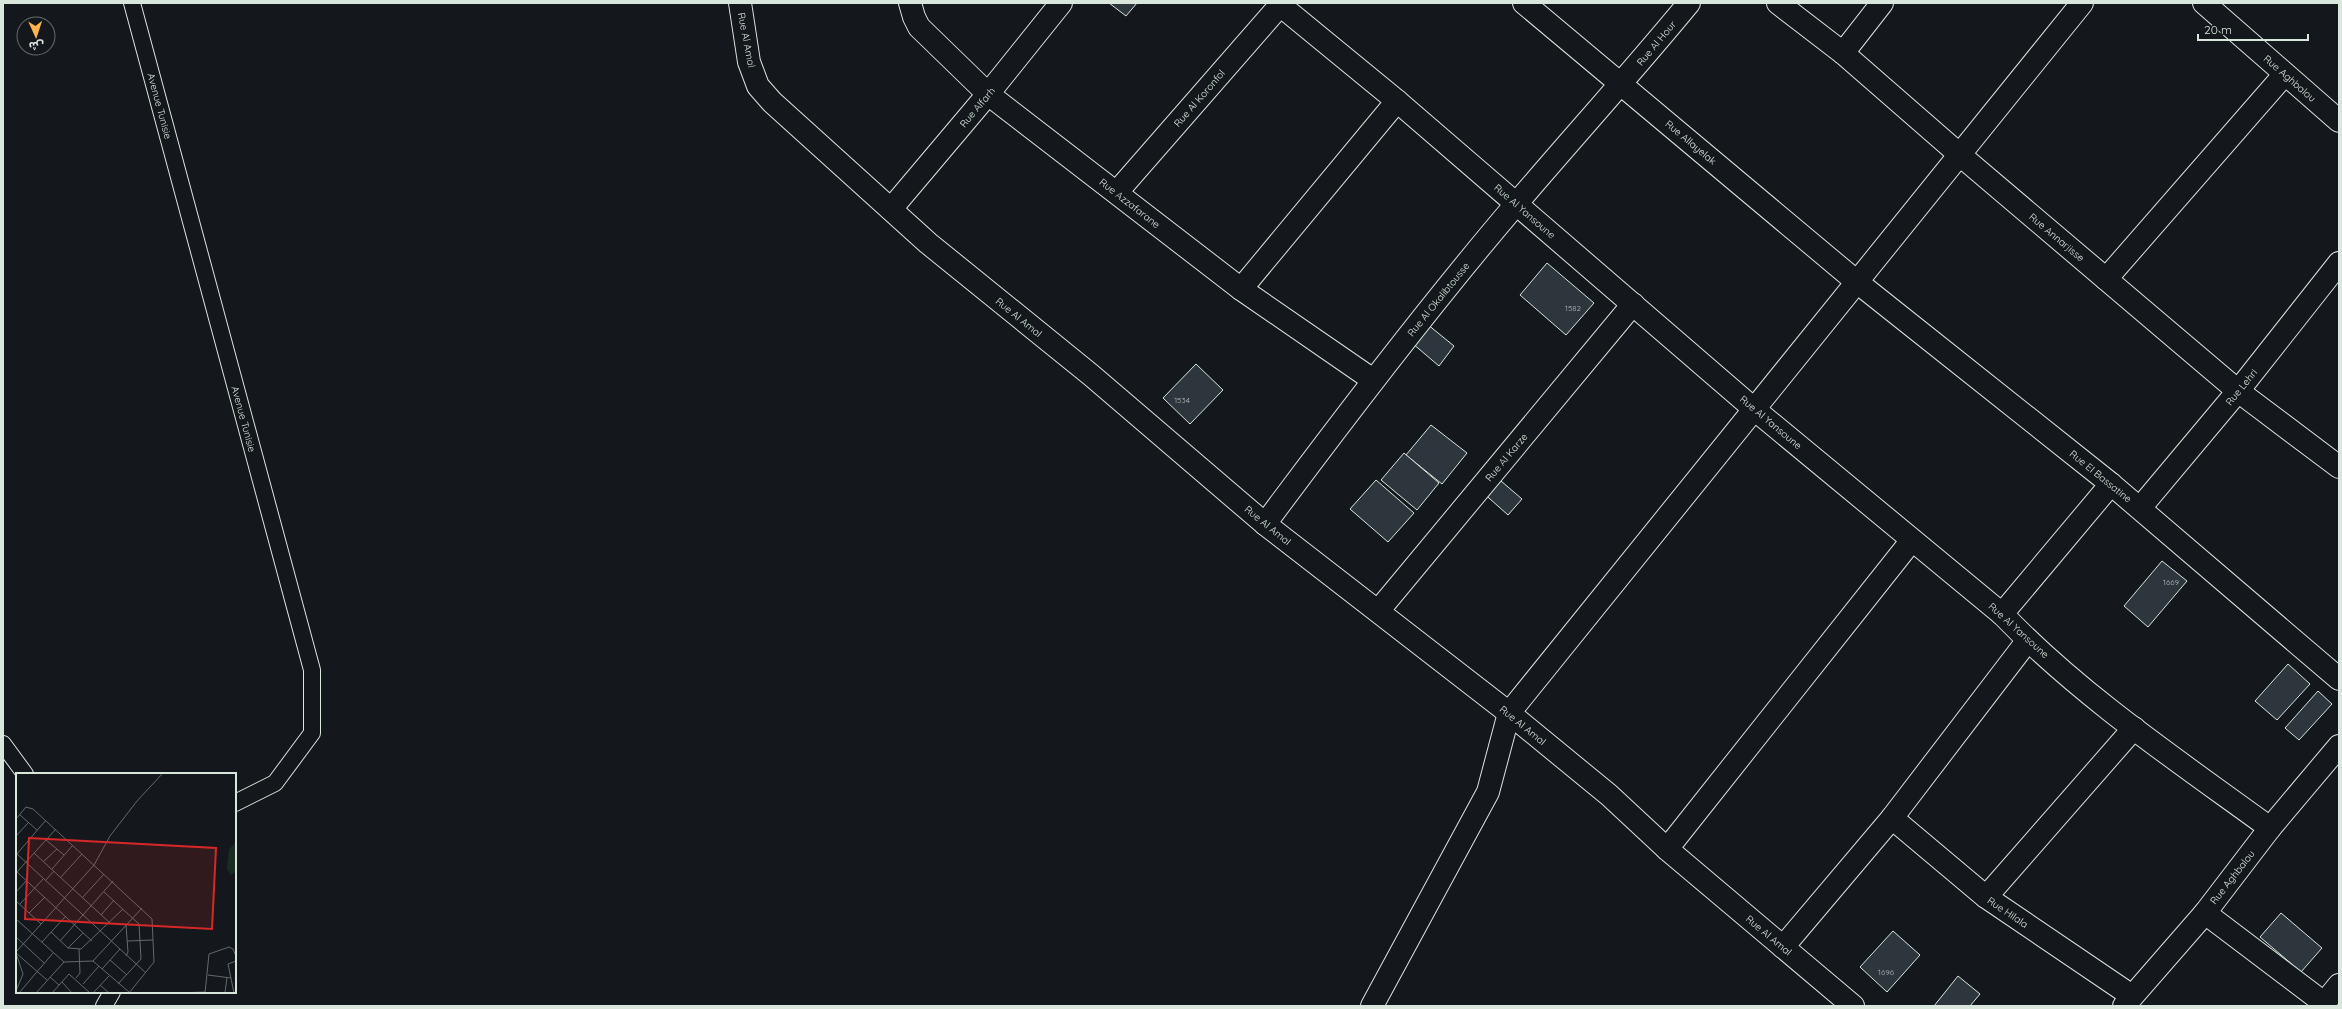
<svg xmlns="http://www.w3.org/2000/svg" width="2342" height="1009" viewBox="0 0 2342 1009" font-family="Quicksand,'Noto Sans Arabic',sans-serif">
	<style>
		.building { fill: #2c363c; stroke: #d8e6dc }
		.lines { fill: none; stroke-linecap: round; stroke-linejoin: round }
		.lane-casing { stroke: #d8e6dc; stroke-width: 18 }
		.street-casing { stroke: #d8e6dc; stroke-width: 24 }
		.lane { stroke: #14181c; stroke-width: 16 }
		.street { stroke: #14181c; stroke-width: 22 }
		.labels { text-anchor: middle; stroke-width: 3; stroke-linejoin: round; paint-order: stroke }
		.number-label { font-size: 8px; fill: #adbab4 }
		.street-label { font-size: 10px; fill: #d8e6dc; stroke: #14181c }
		.inset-road { fill: none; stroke: #626a69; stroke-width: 1 }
		.view { fill: #d62828; fill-opacity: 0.15; stroke: #d62828; stroke-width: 2 }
		.inset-edge { fill: none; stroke: #d8e6dc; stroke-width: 2 }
	</style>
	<rect width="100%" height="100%" fill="#14181c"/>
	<!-- building -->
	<g class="building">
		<polygon points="1109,3 1137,3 1126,16"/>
		<polygon points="1547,263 1594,303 1566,335 1520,295"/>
		<polygon points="1427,324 1454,346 1439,366 1412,343"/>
		<polygon points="1196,364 1223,390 1190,424 1163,398"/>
		<polygon points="1431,425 1467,453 1442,484 1406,455"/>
		<polygon points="1404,453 1439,483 1417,510 1381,480"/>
		<polygon points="1494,475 1522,499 1508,515 1480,490"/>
		<polygon points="1376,480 1414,513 1388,542 1350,509"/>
		<polygon points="2162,561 2187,581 2148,627 2124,606"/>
		<polygon points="2288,664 2310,684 2277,720 2255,701"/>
		<polygon points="2318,691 2332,704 2299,740 2285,728"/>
		<polygon points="2281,913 2322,948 2301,972 2260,937"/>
		<polygon points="1893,931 1920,955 1887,992 1860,967"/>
		<polygon points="1958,976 1980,994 1970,1006 1934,1006"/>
	</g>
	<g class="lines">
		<!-- lane casing -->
		<g class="lane-casing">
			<g id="lane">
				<polyline points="132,3 312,670 312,733 275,783 235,803"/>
				<polyline points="3,744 25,774"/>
				<polyline points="104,1006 112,992"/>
			</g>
		</g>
		<!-- street casing -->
		<g class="street-casing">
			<g id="street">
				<polyline points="740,3 749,62 758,86 772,102 928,243 1091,375 1265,524 1509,713 1609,795 1667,849 1853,1006"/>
				<polyline points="910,3 914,17 919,27 988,94 1241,289 1373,380"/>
				<polyline points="1524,3 1857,282 2111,484 2339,679"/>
				<polyline points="1778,3 1843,53 1960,155 2238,391 2339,467"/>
				<polyline points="2204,3 2339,121"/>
				<path d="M1280 5 1397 101 1754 409 2002 614C2081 696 2178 761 2270 828"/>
				<polyline points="1843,53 1882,3"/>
				<polyline points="1117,192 1282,3"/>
				<polyline points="891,209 988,94 1061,3"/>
				<polyline points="2106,279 2285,74"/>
				<polyline points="1241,289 1397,101"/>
				<polyline points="2140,508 2238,391 2339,263"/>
				<path d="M1265 524C1346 415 1429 306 1517 203 1574 136 1633 71 1689 3"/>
				<polyline points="1379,610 1633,304"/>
				<polyline points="2002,614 2111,484"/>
				<polyline points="1892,818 1986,897 2132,996"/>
				<polyline points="1667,849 1912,540"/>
				<polyline points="1986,897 2134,728"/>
				<polyline points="2205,913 2324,1003"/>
				<polyline points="1783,947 1892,818 2028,640"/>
				<polyline points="1372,1006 1488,792 1509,713 2082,3"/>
				<polyline points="2124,1006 2205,913 2270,828 2339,746"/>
				<polyline points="2322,1006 2339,985"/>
			</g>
		</g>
		<!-- lane -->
		<use href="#lane" class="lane"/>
		<!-- street -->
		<use href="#street" class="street"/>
	</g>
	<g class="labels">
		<!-- number labels -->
		<g class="number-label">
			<text x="1573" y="311">1582</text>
			<text x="1182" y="403">1534</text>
			<text x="2171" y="585">1669</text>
			<text x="1886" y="975">1696</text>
		</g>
		<!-- street labels -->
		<g class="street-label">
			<text transform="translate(747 40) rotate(79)" y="4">Rue Al Amal</text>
			<text transform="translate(1656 43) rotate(-50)" y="4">Rue Al Hour</text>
			<text transform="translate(2290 78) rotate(41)" y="4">Rue Aghbalou</text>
			<text transform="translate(1199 98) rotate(-49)" y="4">Rue Al Koronfol</text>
			<text transform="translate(160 106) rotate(75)" y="4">Avenue Tunisie</text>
			<text transform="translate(977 107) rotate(-50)" y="4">Rue Alfarh</text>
			<text transform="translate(1691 142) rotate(40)" y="4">Rue Allayelak</text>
			<text transform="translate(1130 203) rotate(38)" y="4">Rue Azzafarane</text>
			<text transform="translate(1525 211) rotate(41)" y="4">Rue Al Yansoune</text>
			<text transform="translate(2057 237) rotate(40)" y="4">Rue Annarjisse</text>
			<text transform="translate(1438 299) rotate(-51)" y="4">Rue Al Okalibtousse</text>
			<text transform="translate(1019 317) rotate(39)" y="4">Rue Al Amal</text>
			<text transform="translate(2241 387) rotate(-51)" y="4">Rue Lehri</text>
			<text transform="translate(244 419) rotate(75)" y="4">Avenue Tunisie</text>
			<text transform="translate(1771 422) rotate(40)" y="4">Rue Al Yansoune</text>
			<text transform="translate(1506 457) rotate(-50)" y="4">Rue Al Karze</text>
			<text transform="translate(2101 476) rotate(39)" y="4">Rue El Bassatine</text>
			<text transform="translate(1268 525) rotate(39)" y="4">Rue Al Amal</text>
			<text transform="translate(2019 630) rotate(42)" y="4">Rue Al Yansoune</text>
			<text transform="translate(1523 725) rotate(39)" y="4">Rue Al Amal</text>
			<text transform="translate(2232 877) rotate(-52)" y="4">Rue Aghbalou</text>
			<text transform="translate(2008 912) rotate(34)" y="4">Rue Hilala</text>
			<text transform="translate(1769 935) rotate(40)" y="4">Rue Al Amal</text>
		</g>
	</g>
	<!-- overview -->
	<g transform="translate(16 773)">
		<rect width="220" height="220" fill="#14181c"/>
		<path d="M220 68V98L215 102 211 96 213 77Z" fill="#1a2d24"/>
		<path class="inset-road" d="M4 42 21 57M0 46 10 34 17 36 136 146 138 189 113 220M0 63 12 50M30 67 48 82M18 80 94 150M1 81 130 200M0 82 30 47M28 88 41 76M36 96 57 72M1 99 76 168M0 100 40 56M45 104 66 81M29 108 38 98M0 119 10 108M88 119 123 151 125 186 102 211M67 124 88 101M0 128 25 151M4 131 27 106M13 140 29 124M85 142 98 127M0 146 48 189 77 188M110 152 112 179 110 183M35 159 52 175 65 176 107 136M0 164 28 190M44 168 97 108M111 168 137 167M26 169 49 144M52 175 67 160M0 179 78 92 94 63 121 28 147 0M0 180 31 207M94 187 111 202M77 188 126 135M77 188 113 219M86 196 104 176M192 202 215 205M34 204 43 212M60 205 64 200 63 176M46 209 56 220M67 211 83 193M84 212 93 220M0 218 7 201 1 183M3 220 37 180M20 220 48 189M36 220 53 201 74 220M77 220 93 203M161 220 189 219M189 220 193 181 213 174 217 176 220 183M209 220 211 204M218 220 212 191 220 188"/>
		<path class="view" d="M13 65 200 75 196 156 9 146Z"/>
		<rect width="220" height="220" class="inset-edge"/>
	</g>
	<!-- border -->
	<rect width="2342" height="1009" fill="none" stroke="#d8e6dc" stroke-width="8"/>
	<!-- north arrow -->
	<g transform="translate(36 36) rotate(177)"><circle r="19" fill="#14181c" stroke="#626a69"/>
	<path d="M0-3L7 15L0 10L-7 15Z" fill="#ffb74d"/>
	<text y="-6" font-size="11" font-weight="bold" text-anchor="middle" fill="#d8e6dc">ش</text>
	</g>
	<!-- scale -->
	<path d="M2198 34v6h110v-6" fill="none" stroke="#d8e6dc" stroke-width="2"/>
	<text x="2204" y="34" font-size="12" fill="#d8e6dc" stroke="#14181c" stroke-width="3" paint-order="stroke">20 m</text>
</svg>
